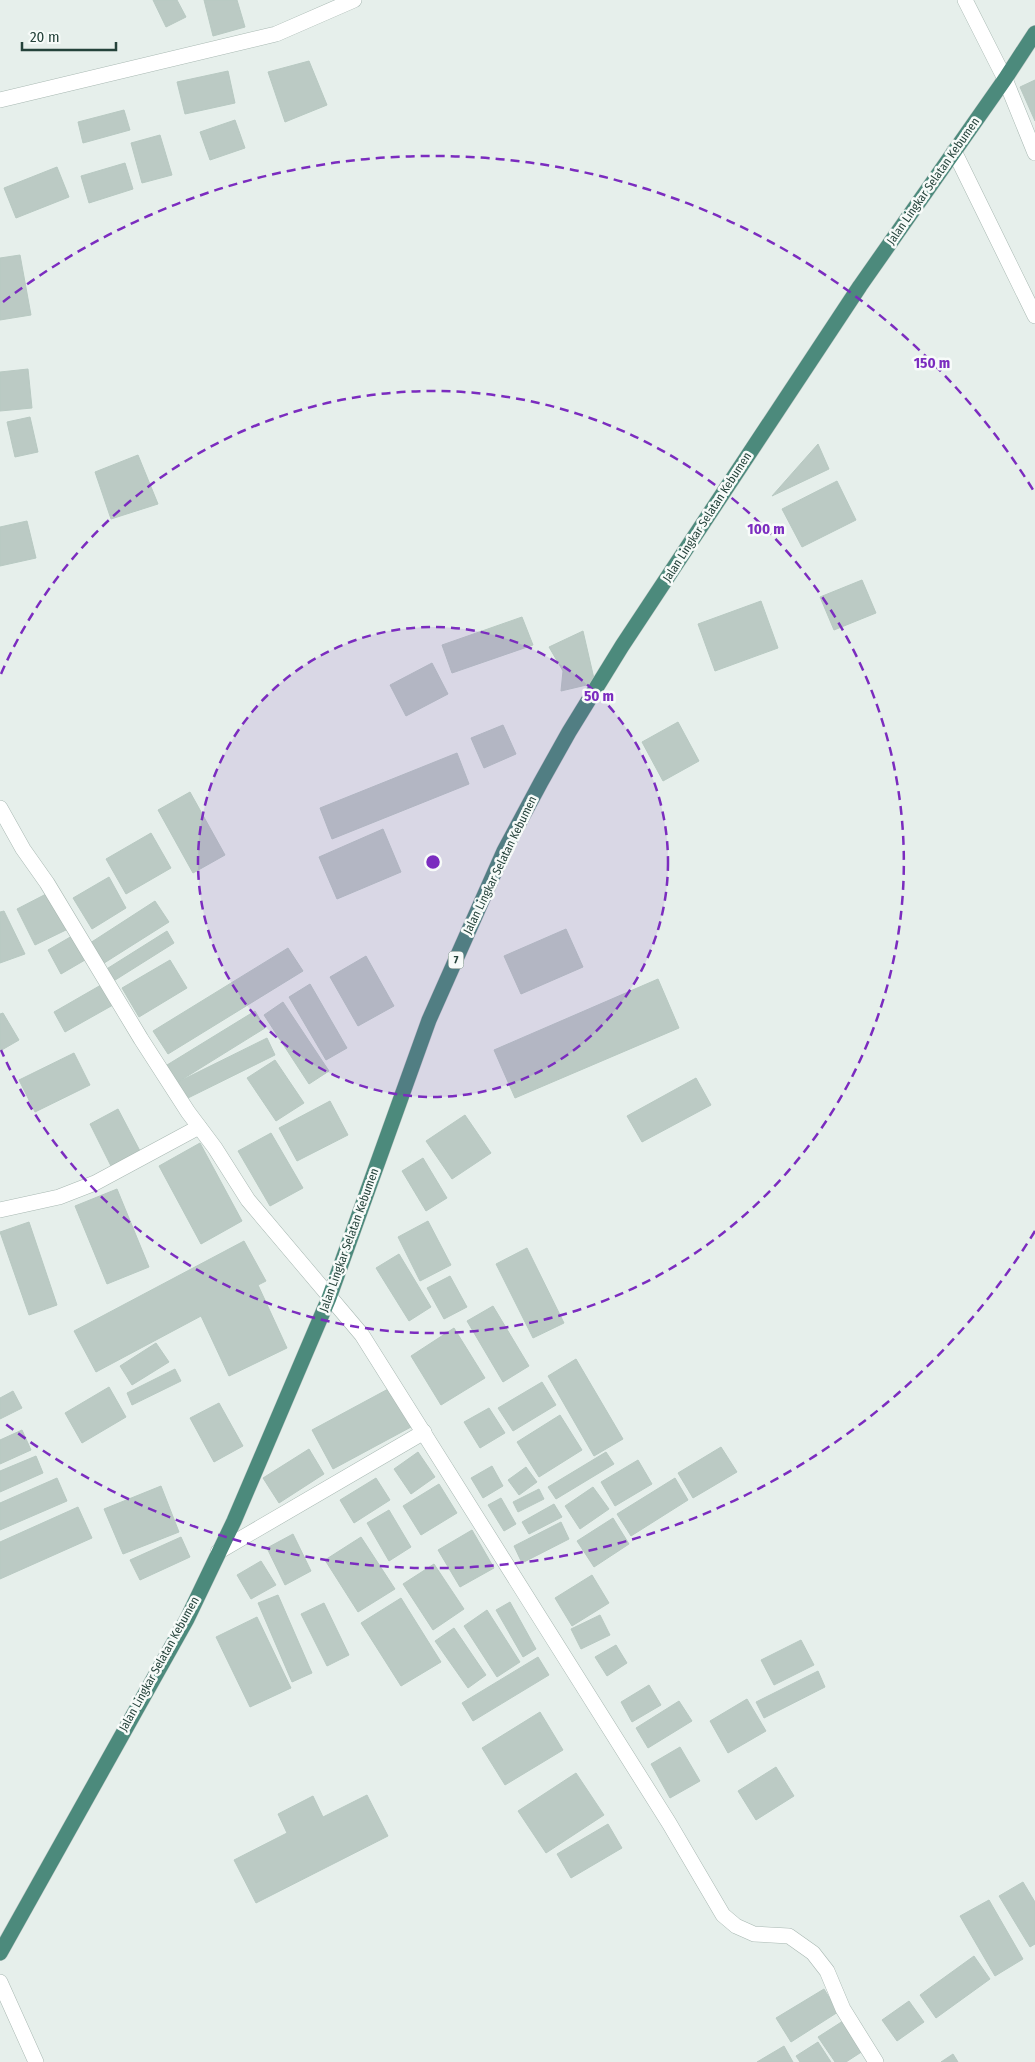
<svg xmlns="http://www.w3.org/2000/svg" width="1035" height="2062" viewBox="0 0 1035 2062" font-family="'Fira Sans Condensed',sans-serif">
	<style>
		.building { fill: #bbcac4; stroke: #b8c9c2 }
		.lines { fill: none; stroke-linecap: round; stroke-linejoin: round }
		.service-casing { stroke: #a8b8b2; stroke-width: 16 }
		.minor-casing { stroke: #a8b8b2; stroke-width: 16 }
		.trunk-casing { stroke: #c2cac8; stroke-width: 16 }
		.service { stroke: #fff; stroke-width: 15 }
		.minor { stroke: #fff; stroke-width: 15 }
		.trunk { stroke: #4c8a7c; stroke-width: 15 }
		.ring { fill: none; stroke: #7b2cbf; stroke-width: 2.5; stroke-dasharray: 9 6 }
		.labels { text-anchor: middle; stroke-width: 5; stroke-linejoin: round; paint-order: stroke }
		.shield { fill: #f7fbf9; stroke: #637a73; stroke-width: 1 }
		.shield-label { font-size: 11px; font-weight: bold; fill: #24423a }
		.street-label { font-size: 12px; fill: #24423a; stroke: #f7fbf9 }
		.centre { fill: #7b2cbf; stroke: #f7fbf9; stroke-width: 2.5 }
		.ring-label { font-size: 15px; text-anchor: middle; font-weight: bold; fill: #7b2cbf; stroke: #f7fbf9; stroke-width: 5; stroke-linejoin: round; paint-order: stroke }
	</style>
	<rect width="100%" height="100%" fill="#e6efeb"/>
	<!-- building -->
	<g class="building">
		<polygon points="153,0 177,0 186,17 166,27"/>
		<polygon points="204,0 237,0 245,27 213,36"/>
		<polygon points="309,61 327,105 285,122 268,72"/>
		<polygon points="228,71 235,103 185,114 177,82"/>
		<polygon points="1035,80 1035,121 1020,87"/>
		<polygon points="124,110 130,130 83,143 78,122"/>
		<polygon points="235,120 245,148 210,160 200,132"/>
		<polygon points="160,135 172,175 142,183 131,143"/>
		<polygon points="125,163 133,189 89,203 81,176"/>
		<polygon points="57,167 69,197 16,218 4,188"/>
		<polygon points="20,255 31,315 0,320 0,258"/>
		<polygon points="28,369 32,408 0,411 0,372"/>
		<polygon points="30,417 38,452 15,457 7,422"/>
		<polygon points="818,444 829,469 772,496"/>
		<polygon points="138,455 158,504 111,519 95,472"/>
		<polygon points="837,481 856,520 802,547 782,509"/>
		<polygon points="27,521 36,558 0,566 0,527"/>
		<polygon points="862,580 876,613 834,630 820,597"/>
		<polygon points="761,601 778,648 715,671 698,624"/>
		<polygon points="522,617 533,645 452,673 442,645"/>
		<polygon points="583,631 595,683 561,691 563,671 549,647"/>
		<polygon points="432,663 448,694 406,716 390,685"/>
		<polygon points="678,722 699,761 663,781 642,742"/>
		<polygon points="503,725 516,754 484,768 471,738"/>
		<polygon points="457,753 469,784 332,839 320,808"/>
		<polygon points="190,792 225,855 193,873 158,810"/>
		<polygon points="383,829 401,872 337,899 319,857"/>
		<polygon points="151,833 171,868 126,894 106,859"/>
		<polygon points="109,877 126,908 92,929 73,898"/>
		<polygon points="50,892 68,929 35,945 17,909"/>
		<polygon points="155,901 169,922 101,965 87,945"/>
		<polygon points="4,911 25,954 0,963 0,912"/>
		<polygon points="566,929 583,967 521,994 504,956"/>
		<polygon points="167,931 174,943 112,982 105,970"/>
		<polygon points="72,936 85,960 61,974 48,950"/>
		<polygon points="288,948 303,971 168,1054 153,1031"/>
		<polygon points="366,956 394,1006 358,1026 330,977"/>
		<polygon points="170,960 187,988 139,1017 122,988"/>
		<polygon points="658,979 679,1028 515,1098 494,1050"/>
		<polygon points="310,984 347,1048 326,1060 289,997"/>
		<polygon points="101,985 113,1005 65,1032 54,1012"/>
		<polygon points="283,1002 329,1071 309,1084 264,1015"/>
		<polygon points="255,1011 265,1028 178,1082 167,1065"/>
		<polygon points="3,1013 19,1040 0,1051 0,1014"/>
		<polygon points="267,1038 275,1055 186,1099 178,1082"/>
		<polygon points="74,1053 90,1085 35,1112 19,1080"/>
		<polygon points="275,1060 304,1103 276,1121 247,1078"/>
		<polygon points="696,1078 711,1105 642,1142 627,1116"/>
		<polygon points="330,1101 348,1135 297,1161 279,1128"/>
		<polygon points="118,1109 140,1151 111,1166 90,1124"/>
		<polygon points="465,1115 491,1153 452,1179 426,1141"/>
		<polygon points="271,1133 303,1188 270,1206 238,1151"/>
		<polygon points="200,1143 242,1221 201,1244 159,1166"/>
		<polygon points="423,1158 447,1198 426,1211 402,1171"/>
		<polygon points="117,1189 149,1267 107,1284 75,1206"/>
		<polygon points="428,1221 451,1265 420,1281 398,1237"/>
		<polygon points="29,1222 57,1305 29,1315 0,1232"/>
		<polygon points="244,1241 266,1281 258,1285 287,1348 229,1376 201,1316 96,1372 74,1331"/>
		<polygon points="527,1248 564,1323 533,1338 496,1264"/>
		<polygon points="399,1254 431,1307 409,1321 376,1268"/>
		<polygon points="450,1276 467,1307 444,1319 427,1288"/>
		<polygon points="493,1306 529,1366 503,1382 467,1321"/>
		<polygon points="454,1328 485,1378 441,1405 411,1356"/>
		<polygon points="156,1343 169,1362 132,1385 120,1366"/>
		<polygon points="576,1359 623,1439 594,1456 548,1376"/>
		<polygon points="175,1369 181,1381 132,1405 127,1393"/>
		<polygon points="542,1382 556,1405 513,1431 498,1408"/>
		<polygon points="109,1387 126,1417 82,1443 65,1413"/>
		<polygon points="390,1388 411,1427 333,1469 312,1430"/>
		<polygon points="13,1391 22,1408 0,1419 0,1398"/>
		<polygon points="219,1403 243,1446 214,1462 190,1418"/>
		<polygon points="489,1408 505,1433 480,1448 464,1422"/>
		<polygon points="560,1415 582,1450 539,1477 517,1442"/>
		<polygon points="22,1430 31,1450 0,1464 0,1440"/>
		<polygon points="721,1447 737,1472 693,1498 678,1473"/>
		<polygon points="309,1449 324,1474 279,1503 263,1478"/>
		<polygon points="418,1452 435,1477 411,1494 394,1469"/>
		<polygon points="606,1452 614,1464 556,1499 548,1487"/>
		<polygon points="36,1456 43,1473 0,1492 0,1471"/>
		<polygon points="638,1460 652,1484 615,1506 601,1482"/>
		<polygon points="492,1466 503,1486 483,1498 471,1478"/>
		<polygon points="526,1467 537,1482 519,1495 508,1480"/>
		<polygon points="57,1478 67,1501 0,1530 0,1503"/>
		<polygon points="376,1478 390,1500 354,1523 340,1500"/>
		<polygon points="675,1478 688,1500 631,1536 617,1514"/>
		<polygon points="439,1484 457,1513 421,1535 403,1506"/>
		<polygon points="161,1486 179,1532 123,1554 104,1509"/>
		<polygon points="593,1487 609,1509 580,1529 565,1506"/>
		<polygon points="539,1489 544,1499 518,1512 513,1502"/>
		<polygon points="501,1498 516,1524 504,1531 488,1505"/>
		<polygon points="554,1504 562,1517 529,1534 522,1522"/>
		<polygon points="78,1507 92,1538 0,1579 0,1542"/>
		<polygon points="389,1510 411,1547 389,1561 367,1523"/>
		<polygon points="613,1518 629,1544 594,1567 577,1541"/>
		<polygon points="561,1522 569,1539 522,1563 514,1546"/>
		<polygon points="472,1530 494,1568 460,1587 438,1550"/>
		<polygon points="293,1534 311,1571 285,1585 267,1548"/>
		<polygon points="181,1537 190,1557 140,1580 130,1560"/>
		<polygon points="361,1537 395,1589 358,1612 325,1560"/>
		<polygon points="261,1561 276,1585 251,1599 237,1575"/>
		<polygon points="434,1564 464,1609 433,1630 403,1584"/>
		<polygon points="592,1575 609,1603 572,1626 555,1598"/>
		<polygon points="278,1595 312,1673 292,1682 258,1603"/>
		<polygon points="401,1598 441,1662 401,1686 361,1623"/>
		<polygon points="510,1602 536,1649 523,1657 496,1610"/>
		<polygon points="324,1603 349,1655 327,1666 301,1614"/>
		<polygon points="487,1610 520,1662 497,1677 464,1626"/>
		<polygon points="600,1615 610,1635 581,1649 571,1629"/>
		<polygon points="257,1617 291,1688 250,1707 216,1637"/>
		<polygon points="454,1628 486,1675 468,1688 435,1641"/>
		<polygon points="801,1640 814,1665 774,1685 761,1660"/>
		<polygon points="616,1645 627,1663 607,1676 595,1657"/>
		<polygon points="538,1657 549,1675 473,1721 462,1703"/>
		<polygon points="818,1671 825,1687 764,1718 756,1702"/>
		<polygon points="649,1685 661,1705 632,1722 621,1702"/>
		<polygon points="747,1699 766,1731 728,1753 710,1721"/>
		<polygon points="679,1701 692,1721 648,1748 636,1728"/>
		<polygon points="540,1712 563,1750 505,1785 482,1748"/>
		<polygon points="680,1747 700,1781 670,1798 651,1764"/>
		<polygon points="776,1767 794,1796 756,1820 738,1791"/>
		<polygon points="576,1773 604,1815 546,1853 518,1811"/>
		<polygon points="367,1795 388,1836 256,1903 234,1860 287,1833 278,1814 313,1796 323,1817"/>
		<polygon points="608,1824 622,1848 571,1878 557,1854"/>
		<polygon points="1023,1882 1035,1902 1035,1944 1030,1947 999,1896"/>
		<polygon points="989,1900 1023,1959 995,1976 960,1916"/>
		<polygon points="974,1956 990,1979 936,2018 920,1995"/>
		<polygon points="824,1989 838,2012 791,2042 776,2018"/>
		<polygon points="909,2001 924,2022 897,2041 882,2020"/>
		<polygon points="843,2021 863,2051 846,2062 835,2062 818,2037"/>
		<polygon points="818,2042 831,2062 800,2062 796,2056"/>
		<polygon points="784,2046 793,2062 757,2062"/>
		<polygon points="953,2054 958,2062 941,2062"/>
	</g>
	<g class="lines">
		<!-- service casing -->
		<g class="service-casing">
			<polyline id="service" points="954,151 1035,316"/>
		</g>
		<!-- minor casing -->
		<g class="minor-casing">
			<g id="minor">
				<polyline points="965,0 1005,79 1035,153"/>
				<polyline points="0,100 276,34 354,0"/>
				<polyline points="0,808 23,849 47,883 141,1039 188,1112 215,1148 248,1200 362,1335 669,1823 723,1915 736,1926 754,1934 789,1936 813,1953 827,1971 843,2009 876,2062"/>
				<polyline points="0,1210 59,1197 95,1183 199,1127"/>
				<polyline points="218,1552 424,1432"/>
				<polyline points="0,1982 36,2062"/>
			</g>
		</g>
		<!-- trunk casing -->
		<g class="trunk-casing">
			<polyline id="trunk" points="0,1953 187,1619 234,1521 329,1298 429,1020 504,851 541,782 569,732 622,646 860,286 1005,79 1035,33"/>
		</g>
		<!-- service -->
		<use href="#service" class="service"/>
		<!-- minor -->
		<use href="#minor" class="minor"/>
		<!-- trunk -->
		<use href="#trunk" class="trunk"/>
	</g>
	<!-- distance rings -->
	<circle cx="433" cy="862" r="235" fill="#7b2cbf" fill-opacity=".12"/>
	<g class="ring">
		<circle cx="433" cy="862" r="235"/>
		<path d="M1 674A471 471 0 1 1 1 1050"/>
		<path d="M1035 1231A706 706 0 0 1 3 1422M3 302A706 706 0 0 1 1035 493"/>
	</g>
	<g class="labels">
		<!-- shield labels -->
		<rect class="shield" x="448.5" y="951.5" width="15" height="17" rx="4"/>
		<g class="shield-label">
			<text x="456" y="964">7</text>
		</g>
		<!-- street labels -->
		<g class="street-label">
			<text transform="translate(933 181) rotate(-55)" y="4">Jalan Lingkar Selatan Kebumen</text>
			<text transform="translate(707 517) rotate(-57)" y="4">Jalan Lingkar Selatan Kebumen</text>
			<text transform="translate(500 865) rotate(-64)" y="4">Jalan Lingkar Selatan Kebumen</text>
			<text transform="translate(349 1240) rotate(-70)" y="4">Jalan Lingkar Selatan Kebumen</text>
			<text transform="translate(159 1664) rotate(-61)" y="4">Jalan Lingkar Selatan Kebumen</text>
		</g>
	</g>
	<circle cx="433" cy="862" r="8" class="centre"/>
	<g class="ring-label">
		<text x="932" y="368">150 m</text>
		<text x="766" y="534">100 m</text>
		<text x="599" y="701">50 m</text>
	</g>
	<!-- scale -->
	<path d="M22 42v8h94v-8" fill="none" stroke="#24423a" stroke-width="2.5"/>
	<text x="30" y="42" font-size="15" fill="#24423a" stroke="#f7fbf9" stroke-width="4" paint-order="stroke">20 m</text>
</svg>
